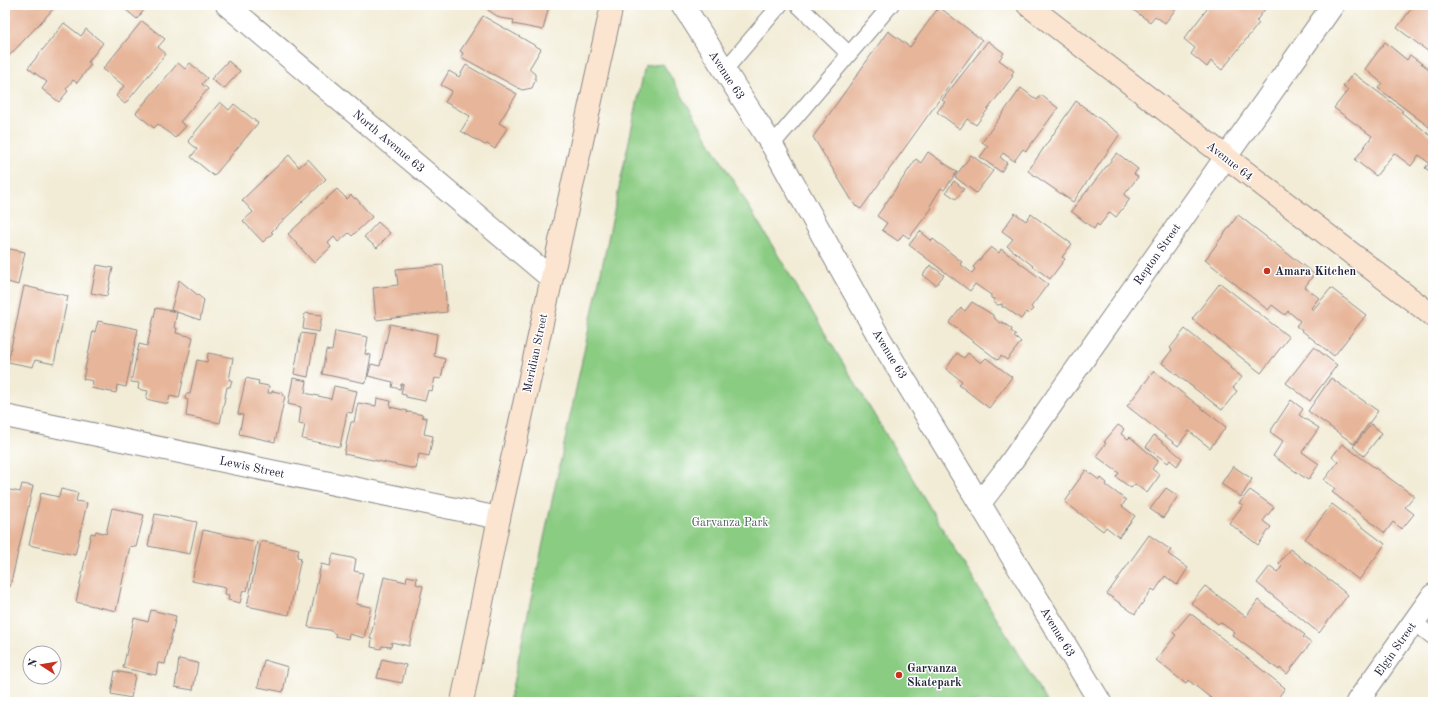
<svg xmlns="http://www.w3.org/2000/svg" width="1438" height="707" viewBox="0 0 1438 707" font-family="'Old Standard TT',serif">
	<style>
		.green { fill: #8bcc83; stroke: #56775f }
		.building { fill: #e7b599 }
		.lines { fill: none; stroke-linecap: round; stroke-linejoin: round }
		.lane-casing { stroke: #8a8788; stroke-width: 17 }
		.street-casing { stroke: #8a8788; stroke-width: 24 }
		.secondary-casing { stroke: #8a8788; stroke-width: 24 }
		.lane { stroke: #fff; stroke-width: 15 }
		.street { stroke: #fff; stroke-width: 22 }
		.secondary { stroke: #fce5d0; stroke-width: 22 }
		.poi-dot { fill: #c8321e; stroke: #fff; stroke-width: 1.5 }
		.labels { text-anchor: middle; stroke-width: 3; stroke-linejoin: round; paint-order: stroke }
		.street-label { font-size: 12px; fill: #22223b; stroke: #fff }
		.poi-label { font-size: 12px; font-weight: bold; fill: #22223b; stroke: #fff; text-anchor: start }
		.park-label { font-size: 12px; fill: #475e54; stroke: #fff }
	</style>
	<rect width="100%" height="100%" fill="#fff"/>
	<filter id="ink" filterUnits="userSpaceOnUse"><feTurbulence type="fractalNoise" baseFrequency=".025" numOctaves="2"/><feDisplacementMap in="SourceGraphic" scale="8" xChannelSelector="R" yChannelSelector="G"/><feConvolveMatrix kernelMatrix="1 2 1 2 8 2 1 2 1" color-interpolation-filters="sRGB"/></filter>
	<filter id="wash" filterUnits="userSpaceOnUse"><feTurbulence type="fractalNoise" baseFrequency=".012" numOctaves="4" result="noise"/><feDisplacementMap in="SourceGraphic" scale="16" xChannelSelector="R" yChannelSelector="G"/><feGaussianBlur stdDeviation="0.9" result="paint"/><feColorMatrix in="noise" values="0 0 0 0 0 0 0 0 0 0 0 0 0 0 0 0 0 1.4 0 .05"/><feComposite in="paint" operator="in"/></filter>
	<g filter="url(#wash)">
		<rect width="100%" height="100%" fill="#f2ecd6"/>
		<!-- green -->
		<polygon class="green" points="663,64 1047,702 509,702 645,66"/>
		<g id="blocks">
			<!-- building -->
			<g class="building">
				<polygon points="6,5 57,5 8,57 5,54"/>
				<polygon points="128,5 148,5 137,19 125,9"/>
				<polygon points="489,5 549,5 543,30 513,24 514,20 500,18 488,10"/>
				<polygon points="1135,5 1179,5 1165,23 1155,16 1150,22 1132,9"/>
				<polygon points="1210,5 1268,5 1256,21 1259,23 1222,70 1211,61 1207,67 1191,54 1195,48 1184,39"/>
				<polygon points="1414,5 1433,5 1433,55 1397,28"/>
				<polygon points="939,7 982,40 861,209 856,206 856,207 813,137 888,31 910,47"/>
				<polygon points="483,16 541,49 529,69 535,74 535,81 532,88 522,90 461,57 463,53 460,51"/>
				<polygon points="142,21 165,39 158,47 166,54 125,104 116,96 124,86 103,69"/>
				<polygon points="64,23 81,36 86,29 103,43 88,62 91,64 77,83 73,80 66,89 68,91 59,102 42,89 47,82 28,68"/>
				<polygon points="988,41 1004,53 999,60 1014,71 1011,75 1013,76 976,125 967,119 960,129 937,112 945,102 942,100"/>
				<polygon points="1385,42 1407,60 1410,55 1433,72 1433,130 1378,88 1382,83 1365,69"/>
				<polygon points="228,61 240,71 224,89 211,79"/>
				<polygon points="178,63 185,69 190,63 207,78 202,84 208,89 180,122 186,126 175,138 158,124 154,128 136,113"/>
				<polygon points="466,65 517,94 499,123 507,128 495,149 487,144 485,145 461,131 470,116 445,102 452,91 441,85 449,71 459,77"/>
				<polygon points="1353,73 1403,111 1401,112 1431,136 1433,134 1433,174 1425,168 1429,163 1419,155 1411,166 1394,153 1376,176 1355,160 1372,136 1334,108 1348,90 1343,87"/>
				<polygon points="1021,88 1037,100 1041,95 1058,108 1026,151 1023,149 1014,161 1003,153 1000,157 1007,163 1001,172 980,157 988,146 982,142"/>
				<polygon points="1076,101 1120,134 1073,202 1028,171"/>
				<polygon points="220,102 229,110 234,104 258,123 214,176 191,157 197,149 188,141"/>
				<polygon points="928,152 957,172 944,190 941,188 930,206 932,208 909,238 903,234 898,241 882,230 887,223 877,216 916,159 921,163"/>
				<polygon points="1117,153 1138,169 1134,174 1138,177 1124,195 1130,199 1116,217 1110,212 1099,226 1097,224 1094,229 1071,211"/>
				<polygon points="289,155 299,167 308,159 326,179 271,232 273,233 263,242 243,221 253,212 242,200"/>
				<polygon points="971,155 993,171 976,193 955,177"/>
				<polygon points="954,181 964,189 956,199 946,192"/>
				<polygon points="337,189 347,199 351,195 355,199 356,198 372,217 352,236 349,233 338,242 334,237 328,243 331,247 314,263 288,234"/>
				<polygon points="1015,213 1026,221 1031,214 1072,244 1062,257 1065,259 1050,279 1007,246 1013,239 1002,231"/>
				<polygon points="1238,215 1314,274 1305,287 1319,298 1311,308 1313,310 1331,288 1366,315 1334,356 1296,326 1300,321 1288,311 1285,315 1272,305 1268,310 1205,260"/>
				<polygon points="378,222 390,233 377,248 364,237"/>
				<polygon points="920,231 932,241 933,239 962,262 960,264 972,273 975,269 973,267 991,247 999,253 1001,249 1048,284 1031,307 1033,309 1028,314 1026,312 1021,319 1005,307 1002,307 1002,304 998,305 993,302 995,299 991,298 991,295 975,284 970,291 909,245"/>
				<polygon points="5,248 25,252 18,285 5,281"/>
				<polygon points="97,265 113,268 107,296 91,293"/>
				<polygon points="443,265 447,312 376,320 373,288 398,285 396,269"/>
				<polygon points="930,265 944,275 936,285 923,275"/>
				<polygon points="179,280 204,300 200,320 171,310"/>
				<polygon points="1220,283 1289,337 1261,373 1192,319"/>
				<polygon points="24,286 68,296 54,364 35,360 33,367 8,362"/>
				<polygon points="972,302 993,315 993,317 1000,323 1002,322 1012,329 1011,331 1016,335 1014,337 1021,342 1007,360 1001,356 998,360 949,323 961,308 965,311"/>
				<polygon points="156,308 177,312 174,328 177,328 176,333 193,337 179,398 170,396 168,404 146,399 148,391 138,389 139,383 131,382 139,344 147,346"/>
				<polygon points="305,313 322,315 319,332 303,329"/>
				<polygon points="98,321 138,329 126,387 117,385 116,393 91,388 93,381 83,379 93,331 95,332"/>
				<polygon points="390,324 437,334 434,356 445,359 441,379 435,378 432,391 428,390 425,401 406,397 406,395 401,394 403,384 401,384 400,389 392,387 393,382 368,376 371,364 380,366"/>
				<polygon points="1185,329 1231,366 1230,368 1242,377 1233,388 1237,391 1222,410 1162,363 1172,350 1170,348"/>
				<polygon points="335,331 368,337 365,354 371,355 366,383 322,374 326,350 332,351"/>
				<polygon points="301,333 315,335 308,377 294,374"/>
				<polygon points="1314,347 1337,365 1310,401 1286,383"/>
				<polygon points="208,353 233,358 229,380 232,380 230,387 227,387 220,423 186,416 188,400 185,399 186,394 190,394 197,360 207,362"/>
				<polygon points="957,353 964,358 968,353 981,363 986,358 1012,377 989,408 959,385 962,381 946,369"/>
				<polygon points="1154,371 1226,427 1210,448 1189,431 1178,446 1127,406"/>
				<polygon points="246,378 259,381 258,384 269,386 268,393 272,393 272,391 283,393 282,395 285,396 275,442 239,434 243,415 238,414"/>
				<polygon points="293,378 307,381 305,393 331,399 334,386 357,391 352,413 347,412 340,447 302,439 305,425 299,424 301,407 288,404"/>
				<polygon points="1331,378 1378,411 1354,444 1308,411"/>
				<polygon points="377,398 391,401 390,407 408,411 407,413 409,412 423,415 422,417 427,418 424,434 433,436 429,456 419,454 416,469 344,454 351,422 354,422 358,403 376,406"/>
				<polygon points="1291,400 1303,409 1299,415 1319,428 1302,452 1319,464 1308,480 1273,456 1283,441 1270,432"/>
				<polygon points="1371,424 1382,433 1364,456 1353,447"/>
				<polygon points="1118,425 1124,429 1121,434 1128,439 1130,437 1158,461 1152,469 1160,475 1147,493 1135,484 1131,488 1116,477 1119,473 1096,456 1106,443 1104,442"/>
				<polygon points="1154,435 1182,458 1177,466 1170,460 1168,463 1146,447"/>
				<polygon points="1342,444 1414,496 1405,507 1414,514 1402,529 1393,522 1385,533 1332,492 1335,488 1324,480 1338,462 1332,457"/>
				<polygon points="1233,466 1252,479 1241,497 1221,484"/>
				<polygon points="1086,470 1099,480 1101,478 1107,483 1106,485 1126,500 1122,506 1135,516 1119,537 1106,527 1103,531 1065,502 1071,493 1070,492"/>
				<polygon points="22,484 33,486 10,587 5,586 5,489 20,492"/>
				<polygon points="1166,488 1178,496 1163,518 1150,509"/>
				<polygon points="61,489 78,493 76,501 87,503 75,555 29,545 41,493 59,497"/>
				<polygon points="1250,490 1274,507 1263,521 1271,527 1258,545 1229,523 1243,505 1239,503"/>
				<polygon points="1332,504 1385,544 1359,580 1305,539"/>
				<polygon points="112,508 144,515 136,547 130,546 116,611 76,602 91,533 95,534 96,531 106,534"/>
				<polygon points="155,514 197,522 190,554 148,546"/>
				<polygon points="203,530 257,542 247,591 243,590 240,603 228,600 229,595 225,594 226,588 192,581"/>
				<polygon points="1149,535 1171,550 1168,554 1188,568 1177,585 1165,576 1155,591 1152,589 1135,614 1107,594"/>
				<polygon points="261,541 299,549 297,557 301,558 289,615 247,606"/>
				<polygon points="1290,549 1348,595 1319,633 1257,583 1270,566 1278,572 1282,566 1279,563"/>
				<polygon points="333,554 356,559 354,571 363,573 356,604 371,607 364,638 349,634 348,639 335,636 336,634 329,630 308,627 321,564 330,566"/>
				<polygon points="407,576 417,578 416,584 423,586 409,646 392,642 391,647 382,646 381,649 371,647 372,639 370,639 384,577 406,582"/>
				<polygon points="1205,586 1246,617 1258,600 1305,635 1303,637 1311,643 1287,674 1280,668 1279,670 1232,635 1234,632 1220,622 1218,624 1191,603"/>
				<polygon points="151,610 176,616 165,664 158,663 156,675 123,668 134,618 148,622"/>
				<polygon points="1190,613 1285,688 1275,702 1216,702 1188,680 1186,684 1156,660 1176,635 1173,633"/>
				<polygon points="179,659 198,663 193,690 175,687"/>
				<polygon points="382,659 406,665 402,683 377,678"/>
				<polygon points="264,660 288,667 283,692 258,687"/>
				<polygon points="115,671 135,675 131,698 111,694"/>
			</g>
		</g>
	</g>
	<g filter="url(#ink)">
		<use href="#blocks" fill-opacity="0" stroke="#8a8788" stroke-width="1"/>
		<g class="lines">
			<!-- lane casing -->
			<g class="lane-casing">
				<g id="lane">
					<polyline points="798,5 849,54"/>
					<polyline points="724,71 780,5"/>
					<polyline points="772,145 891,5"/>
					<polyline points="1414,622 1433,637"/>
				</g>
			</g>
			<!-- street casing -->
			<g class="street-casing">
				<g id="street">
					<polyline points="227,5 551,278"/>
					<polyline points="683,5 772,145 880,339 1100,702"/>
					<polyline points="5,416 499,518"/>
					<polyline points="980,503 1004,472 1333,5"/>
					<polyline points="1357,702 1433,595"/>
				</g>
			</g>
			<!-- secondary casing -->
			<g class="secondary-casing">
				<g id="secondary">
					<polyline points="1028,5 1433,316"/>
					<polyline points="462,702 499,518 612,5"/>
				</g>
			</g>
			<!-- lane -->
			<use href="#lane" class="lane"/>
			<!-- street -->
			<use href="#street" class="street"/>
			<!-- secondary -->
			<use href="#secondary" class="secondary"/>
		</g>
	</g>
	<!-- markers -->
	<g class="poi-dot">
		<circle cx="1267" cy="271" r="4"/>
		<circle cx="899" cy="675" r="4"/>
	</g>
	<g class="labels">
		<!-- street labels -->
		<g class="street-label">
			<text transform="translate(727 75) rotate(57)" y="4">Avenue 63</text>
			<text transform="translate(389 141) rotate(40)" y="4">North Avenue 63</text>
			<text transform="translate(1230 161) rotate(38)" y="4">Avenue 64</text>
			<text transform="translate(1157 254) rotate(-55)" y="4">Repton Street</text>
			<text transform="translate(535 353) rotate(-78)" y="4">Meridian Street</text>
			<text transform="translate(890 354) rotate(59)" y="4">Avenue 63</text>
			<text transform="translate(252 467) rotate(12)" y="4">Lewis Street</text>
			<text transform="translate(1058 632) rotate(59)" y="4">Avenue 63</text>
			<text transform="translate(1395 649) rotate(-55)" y="4">Elgin Street</text>
		</g>
		<!-- poi labels -->
		<g class="poi-label">
			<text x="1275" y="275">Amara Kitchen</text>
			<text x="907" y="672">Garvanza<tspan x="907" dy="14">Skatepark</tspan></text>
		</g>
		<!-- park labels -->
		<g class="park-label">
			<text x="730" y="526">Garvanza Park</text>
		</g>
	</g>
	<!-- margin -->
	<rect width="1438" height="707" fill="none" stroke="#fff" stroke-width="20"/>
	<!-- north arrow -->
	<g transform="translate(42 665) rotate(282)"><circle r="19" fill="#ffffff" stroke="#a7a7b1"/>
	<path d="M0-3L7 15L0 10L-7 15Z" fill="#c8321e"/>
	<text y="-6" font-size="11" font-weight="bold" text-anchor="middle" fill="#22223b">N</text>
	</g>
</svg>
